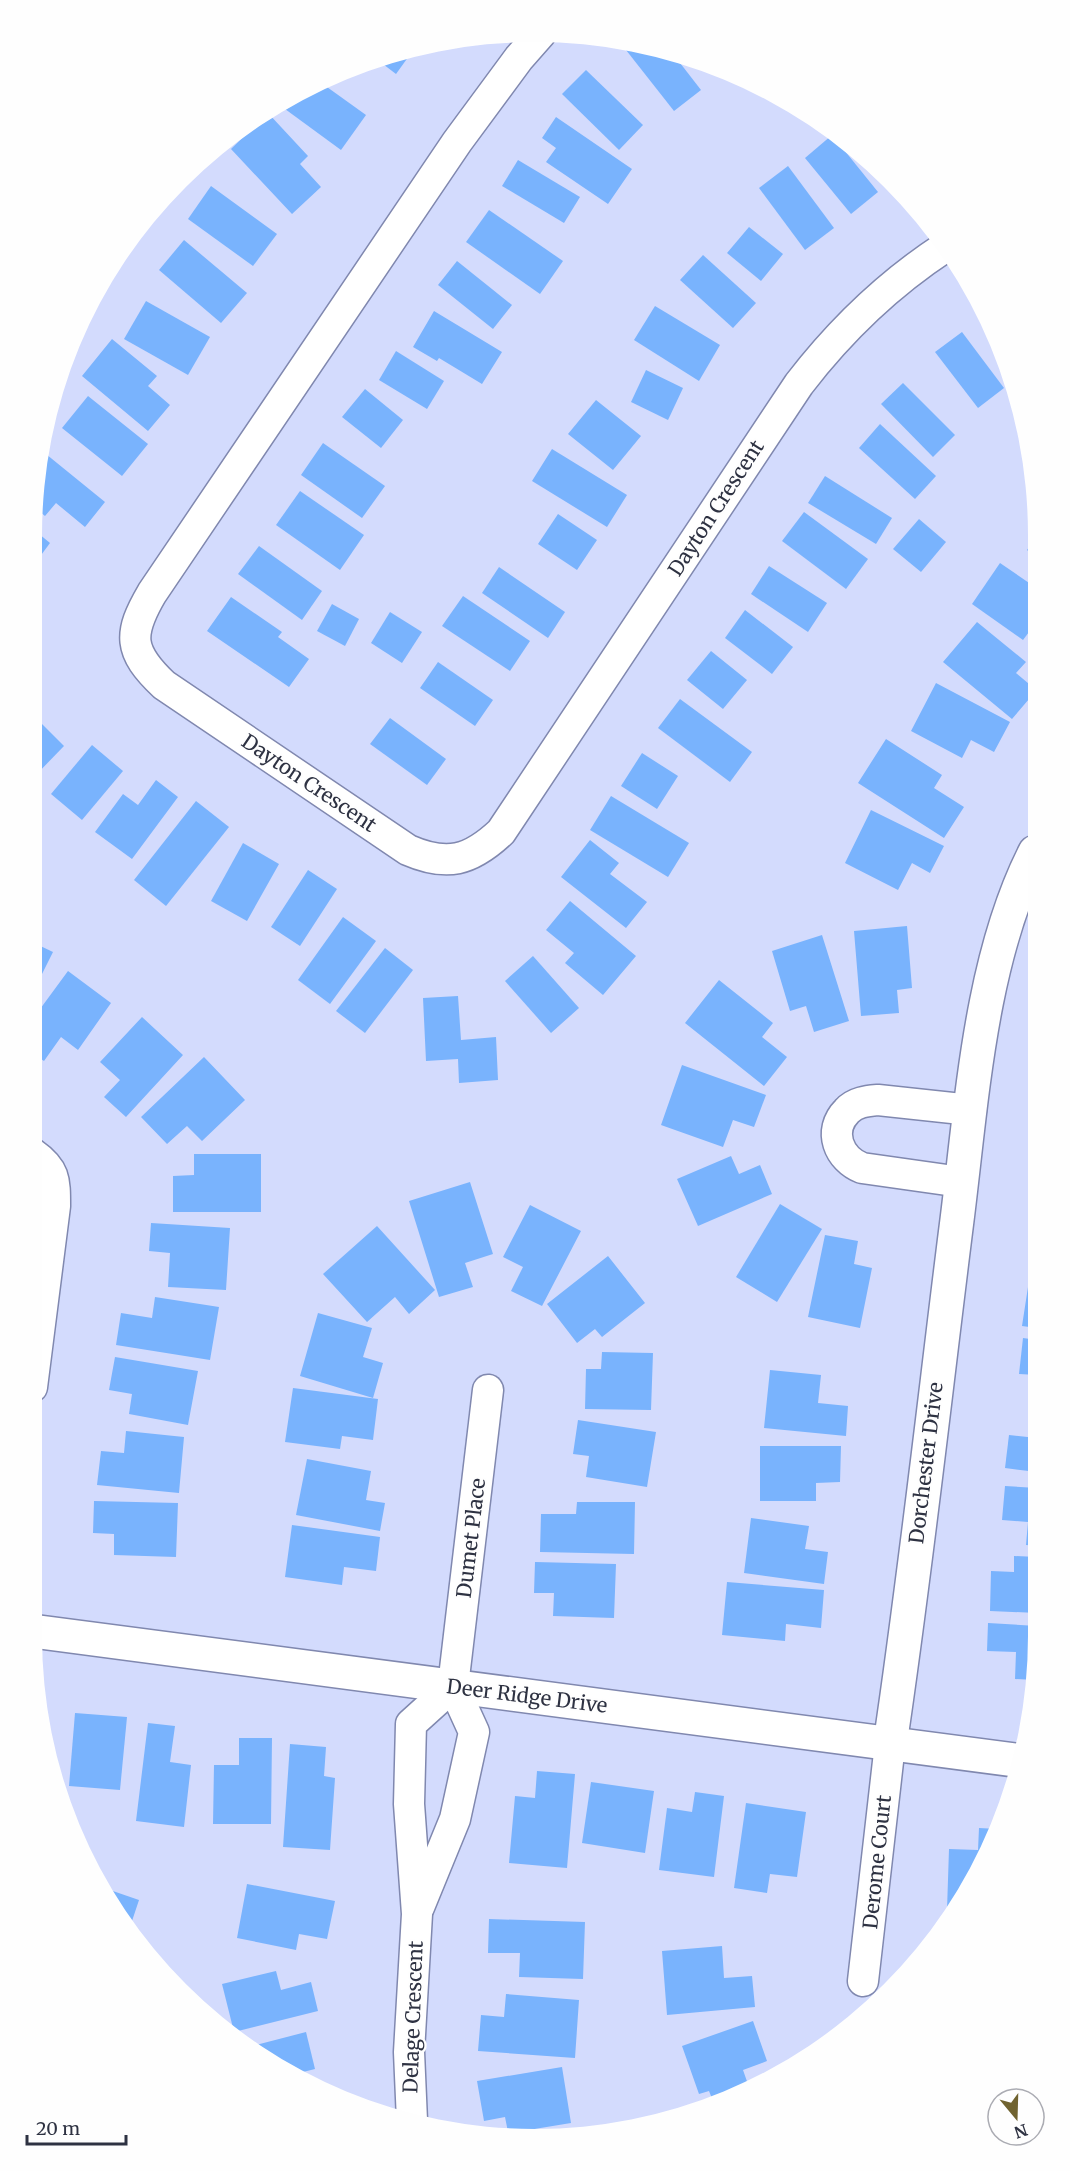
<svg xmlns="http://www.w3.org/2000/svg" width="1070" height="2171" viewBox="0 0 1070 2171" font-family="Merriweather,serif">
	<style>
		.building { fill: #79b3fd }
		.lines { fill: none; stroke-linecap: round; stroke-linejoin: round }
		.street-casing { stroke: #8088af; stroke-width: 33 }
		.secondary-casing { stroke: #8088af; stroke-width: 36 }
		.street { stroke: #fff; stroke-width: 30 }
		.secondary { stroke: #fff; stroke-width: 33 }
		.labels { text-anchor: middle; stroke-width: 4.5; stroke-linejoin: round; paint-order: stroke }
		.street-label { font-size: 20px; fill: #2e3242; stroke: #fefefe }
	</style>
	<rect width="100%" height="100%" fill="#d3dbfd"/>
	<!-- building -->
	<g class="building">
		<polygon points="635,44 670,50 701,90 674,111 626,50"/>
		<polygon points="414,49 396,74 375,58"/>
		<polygon points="586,70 643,125 619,150 562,94"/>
		<polygon points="320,82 366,115 341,150 285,109 297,93"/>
		<polygon points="268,113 308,156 300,164 321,187 292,214 231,149"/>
		<polygon points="556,117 632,169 608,204 546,162 556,148 542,138"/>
		<polygon points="832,135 878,192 851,214 805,158"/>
		<polygon points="518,160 580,197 564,223 502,186"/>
		<polygon points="788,166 834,228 805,250 759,188"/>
		<polygon points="211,186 277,234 253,266 188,219"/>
		<polygon points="489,210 563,261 540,294 466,242"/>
		<polygon points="749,227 783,254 761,281 727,253"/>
		<polygon points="184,240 247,293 221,323 159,270"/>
		<polygon points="703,255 756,303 733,328 680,280"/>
		<polygon points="457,261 512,305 493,329 438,285"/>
		<polygon points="146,301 210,337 188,375 124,339"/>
		<polygon points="655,306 720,345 699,381 634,340"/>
		<polygon points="434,311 502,352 482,384 439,358 437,361 413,347"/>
		<polygon points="962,332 1004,388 978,408 935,352"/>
		<polygon points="112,339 157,376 148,386 170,405 148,431 82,376"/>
		<polygon points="396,351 444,381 427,409 379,380"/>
		<polygon points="646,370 683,388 668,420 631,402"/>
		<polygon points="903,383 955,435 933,457 881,404"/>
		<polygon points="365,389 403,420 381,448 342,417"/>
		<polygon points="88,396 148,444 122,476 62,428"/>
		<polygon points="596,400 641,436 613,470 568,434"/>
		<polygon points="48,410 53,414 46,423"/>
		<polygon points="880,424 936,476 915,499 859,448"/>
		<polygon points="323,443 385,486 362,518 301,475"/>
		<polygon points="552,449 627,495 607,527 532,481"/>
		<polygon points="41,450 105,502 85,527 56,503 45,516 33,506"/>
		<polygon points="825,476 892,518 876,544 808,503"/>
		<polygon points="300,491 364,535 340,570 276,525"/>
		<polygon points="804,512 868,559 846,589 782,541"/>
		<polygon points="558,514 597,540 577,570 538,544"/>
		<polygon points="919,519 946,542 921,572 893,549"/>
		<polygon points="33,529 50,543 33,566"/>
		<polygon points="1034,541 1034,556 1027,550"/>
		<polygon points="259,546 322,591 302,620 238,574"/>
		<polygon points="1000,563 1035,587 1035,624 1023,640 972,604"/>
		<polygon points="769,566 827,603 808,632 751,594"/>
		<polygon points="499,567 565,612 548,638 482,593"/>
		<polygon points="463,596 530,641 510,671 442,626"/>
		<polygon points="231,597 282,632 278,637 309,659 289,687 207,631"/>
		<polygon points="332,604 359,619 345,646 317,631"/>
		<polygon points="745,610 793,647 772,674 725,638"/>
		<polygon points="390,612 422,632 402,663 371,643"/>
		<polygon points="977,622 1026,662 1016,673 1035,689 1035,692 1012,719 943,662"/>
		<polygon points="711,651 747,680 723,709 687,680"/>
		<polygon points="438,662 493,700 475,726 420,688"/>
		<polygon points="936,683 1010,722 994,752 971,740 962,758 911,731"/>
		<polygon points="680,699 752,752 730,782 658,728"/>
		<polygon points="390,718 446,759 427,785 370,744"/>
		<polygon points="39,721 64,746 32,779 32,728"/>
		<polygon points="886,739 942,775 934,788 964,807 944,838 858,783"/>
		<polygon points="92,745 123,771 82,820 51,794"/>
		<polygon points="642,753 678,776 657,809 621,786"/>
		<polygon points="156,780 178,797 132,859 95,832 123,794 138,805"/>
		<polygon points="611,796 689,843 668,877 590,830"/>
		<polygon points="196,801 229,827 166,906 134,880"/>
		<polygon points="871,810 944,846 930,873 912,863 898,890 845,863"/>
		<polygon points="590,840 619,863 610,874 647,902 626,928 561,877"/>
		<polygon points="243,843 279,864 247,921 211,901"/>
		<polygon points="308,870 337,889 300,946 271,927"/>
		<polygon points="570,901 636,956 603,995 565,963 574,953 546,930"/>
		<polygon points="343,917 376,941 330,1004 298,980"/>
		<polygon points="907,926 912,988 897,990 899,1013 861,1016 854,931"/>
		<polygon points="822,935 849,1021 814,1032 806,1006 790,1011 772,951"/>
		<polygon points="32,942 53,952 32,994"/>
		<polygon points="385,948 413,970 365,1033 336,1011"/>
		<polygon points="533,956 579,1008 551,1033 505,981"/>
		<polygon points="68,971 111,1003 78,1050 61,1037 44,1061 32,1053 32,1020"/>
		<polygon points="719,980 773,1023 762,1037 787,1057 764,1086 685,1023"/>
		<polygon points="458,996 461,1040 496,1037 498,1080 459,1083 458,1059 426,1061 423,998"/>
		<polygon points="142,1017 183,1055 126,1117 104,1097 120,1080 100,1062"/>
		<polygon points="204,1057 245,1100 202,1141 187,1126 167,1144 141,1117"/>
		<polygon points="682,1065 766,1095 754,1127 733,1120 723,1147 661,1125"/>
		<polygon points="194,1154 261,1154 261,1212 173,1212 173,1176 194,1175"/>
		<polygon points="731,1156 739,1174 760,1165 772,1194 698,1226 677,1179"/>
		<polygon points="470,1182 493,1254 465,1263 473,1287 439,1297 409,1201"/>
		<polygon points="780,1204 822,1229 777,1302 736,1277"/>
		<polygon points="530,1205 581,1231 542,1306 511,1291 523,1267 503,1257"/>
		<polygon points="151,1223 230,1228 226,1290 168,1287 170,1253 149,1251"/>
		<polygon points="377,1226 435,1290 409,1314 395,1297 367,1322 323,1274"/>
		<polygon points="825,1235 858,1241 854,1264 872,1268 860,1328 808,1317"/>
		<polygon points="608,1256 645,1303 602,1337 595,1329 577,1343 547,1304"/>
		<polygon points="1028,1287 1036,1288 1037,1328 1022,1326"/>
		<polygon points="155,1297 219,1307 210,1360 116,1345 121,1313 152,1318"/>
		<polygon points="318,1313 372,1328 363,1357 383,1363 373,1398 300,1376"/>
		<polygon points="1023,1338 1037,1340 1037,1375 1019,1374"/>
		<polygon points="602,1352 653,1353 651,1410 585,1409 586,1369 601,1369"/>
		<polygon points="115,1357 198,1371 188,1425 129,1414 132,1394 109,1390"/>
		<polygon points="770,1370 821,1375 818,1403 848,1406 846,1436 764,1428"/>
		<polygon points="293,1388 378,1399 373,1440 342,1436 340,1449 285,1442"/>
		<polygon points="578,1420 656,1432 647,1487 586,1477 589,1456 573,1454"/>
		<polygon points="126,1431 184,1437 179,1493 97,1485 101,1451 124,1453"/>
		<polygon points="1009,1435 1037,1438 1037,1472 1005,1468"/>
		<polygon points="760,1446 841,1446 840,1482 816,1483 816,1501 760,1501"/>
		<polygon points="307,1459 371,1471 366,1500 385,1503 380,1531 296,1515"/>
		<polygon points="1005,1486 1037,1488 1037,1546 1026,1545 1028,1522 1002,1520"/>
		<polygon points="94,1501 178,1503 176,1557 114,1555 114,1534 93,1533"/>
		<polygon points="577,1502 635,1502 634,1554 540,1552 541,1514 576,1514"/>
		<polygon points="751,1518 809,1526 805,1549 828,1552 824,1584 744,1573"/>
		<polygon points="292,1525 380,1537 376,1571 344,1567 342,1585 285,1577"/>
		<polygon points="1014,1556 1037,1557 1037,1613 990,1611 991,1571 1014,1572"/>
		<polygon points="535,1562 616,1564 614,1618 553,1616 554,1593 534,1593"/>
		<polygon points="727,1582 824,1590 821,1628 786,1624 785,1641 722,1635"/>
		<polygon points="988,1623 1037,1626 1036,1680 1015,1679 1016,1652 987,1651"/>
		<polygon points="75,1713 127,1717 120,1790 69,1786"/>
		<polygon points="148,1723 175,1726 170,1762 191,1765 184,1827 136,1821"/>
		<polygon points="239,1738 272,1738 271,1824 213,1824 214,1765 239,1765"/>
		<polygon points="290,1744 326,1747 324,1776 335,1778 330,1850 283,1847"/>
		<polygon points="537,1771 575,1774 567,1868 509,1863 515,1796 535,1798"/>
		<polygon points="591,1782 654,1791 645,1853 582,1843"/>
		<polygon points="695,1792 724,1796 714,1877 659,1870 667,1808 692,1812"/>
		<polygon points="746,1803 806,1812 797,1877 770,1874 767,1893 734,1888"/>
		<polygon points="979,1828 998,1829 987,1858 949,1910 947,1910 949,1849 978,1850"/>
		<polygon points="247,1884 335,1901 327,1939 299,1934 296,1950 237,1938"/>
		<polygon points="107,1889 139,1900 129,1930 113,1901"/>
		<polygon points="489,1919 585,1922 583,1979 519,1977 520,1953 488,1953"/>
		<polygon points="722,1946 724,1978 752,1976 755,2007 667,2015 662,1951"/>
		<polygon points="276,1971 281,1990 311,1982 318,2011 234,2032 222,1984"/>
		<polygon points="506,1994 579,2000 575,2058 478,2051 481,2015 504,2017"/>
		<polygon points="753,2021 767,2061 743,2070 750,2090 713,2101 709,2091 699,2094 682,2046"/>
		<polygon points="306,2032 315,2069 291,2075 283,2072 248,2047"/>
		<polygon points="562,2067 571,2123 516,2132 508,2132 505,2117 484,2121 477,2081"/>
	</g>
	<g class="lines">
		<!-- street casing -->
		<g class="street-casing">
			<g id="street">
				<path d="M541 33 519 58 457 142 152 593C128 634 128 651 164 685L408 850C447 867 470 861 501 832L799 384C839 332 890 283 945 247"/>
				<path d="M961 1182 862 1168C839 1159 827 1131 847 1111 855 1102 867 1101 878 1100L971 1110"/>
				<path d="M32 1387 55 1206C55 1179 55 1169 32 1153"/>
				<polyline points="453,1686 488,1390"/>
				<polyline points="419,1907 455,1819 474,1732 453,1686"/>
				<polyline points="863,1981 890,1744"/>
				<polyline points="412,2121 409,2052 417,1914 409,1804 411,1724 453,1686"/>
			</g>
		</g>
		<!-- secondary casing -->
		<g class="secondary-casing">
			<g id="secondary">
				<polyline points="32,1631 1022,1761"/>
				<path d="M890 1744C916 1570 935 1394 957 1220 972 1101 980 960 1035 852"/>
			</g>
		</g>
		<!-- street -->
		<use href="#street" class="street"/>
		<!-- secondary -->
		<use href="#secondary" class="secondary"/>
	</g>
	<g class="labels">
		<!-- street labels -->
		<g class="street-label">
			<text transform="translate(716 508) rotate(-57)" y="7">Dayton Crescent</text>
			<text transform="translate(309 783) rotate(34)" y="7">Dayton Crescent</text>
			<text transform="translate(926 1463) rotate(-83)" y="7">Dorchester Drive</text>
			<text transform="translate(471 1538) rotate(-83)" y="7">Dumet Place</text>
			<text transform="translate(527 1696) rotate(7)" y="7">Deer Ridge Drive</text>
			<text transform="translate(877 1862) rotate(-84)" y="7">Derome Court</text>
			<text transform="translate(413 2017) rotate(-88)" y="7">Delage Crescent</text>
		</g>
	</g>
	<!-- crop -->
	<path d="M0 0H1070V2171H0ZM535 42H535A493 493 0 0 1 1028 535V1636A493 493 0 0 1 535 2129H535A493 493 0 0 1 42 1636V535A493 493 0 0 1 535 42Z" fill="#fefefe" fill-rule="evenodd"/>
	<!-- north arrow -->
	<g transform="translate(1016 2117) rotate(161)"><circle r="28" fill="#fefefe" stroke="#abacb3" stroke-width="1.5"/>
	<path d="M0-4.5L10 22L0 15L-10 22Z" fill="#706330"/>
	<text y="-9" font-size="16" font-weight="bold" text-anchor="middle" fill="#2e3242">N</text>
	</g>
	<!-- scale -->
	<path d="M27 2135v9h99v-9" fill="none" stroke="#2e3242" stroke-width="3"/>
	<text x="36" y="2135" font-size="18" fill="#2e3242" stroke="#fefefe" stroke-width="4.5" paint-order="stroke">20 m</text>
</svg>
